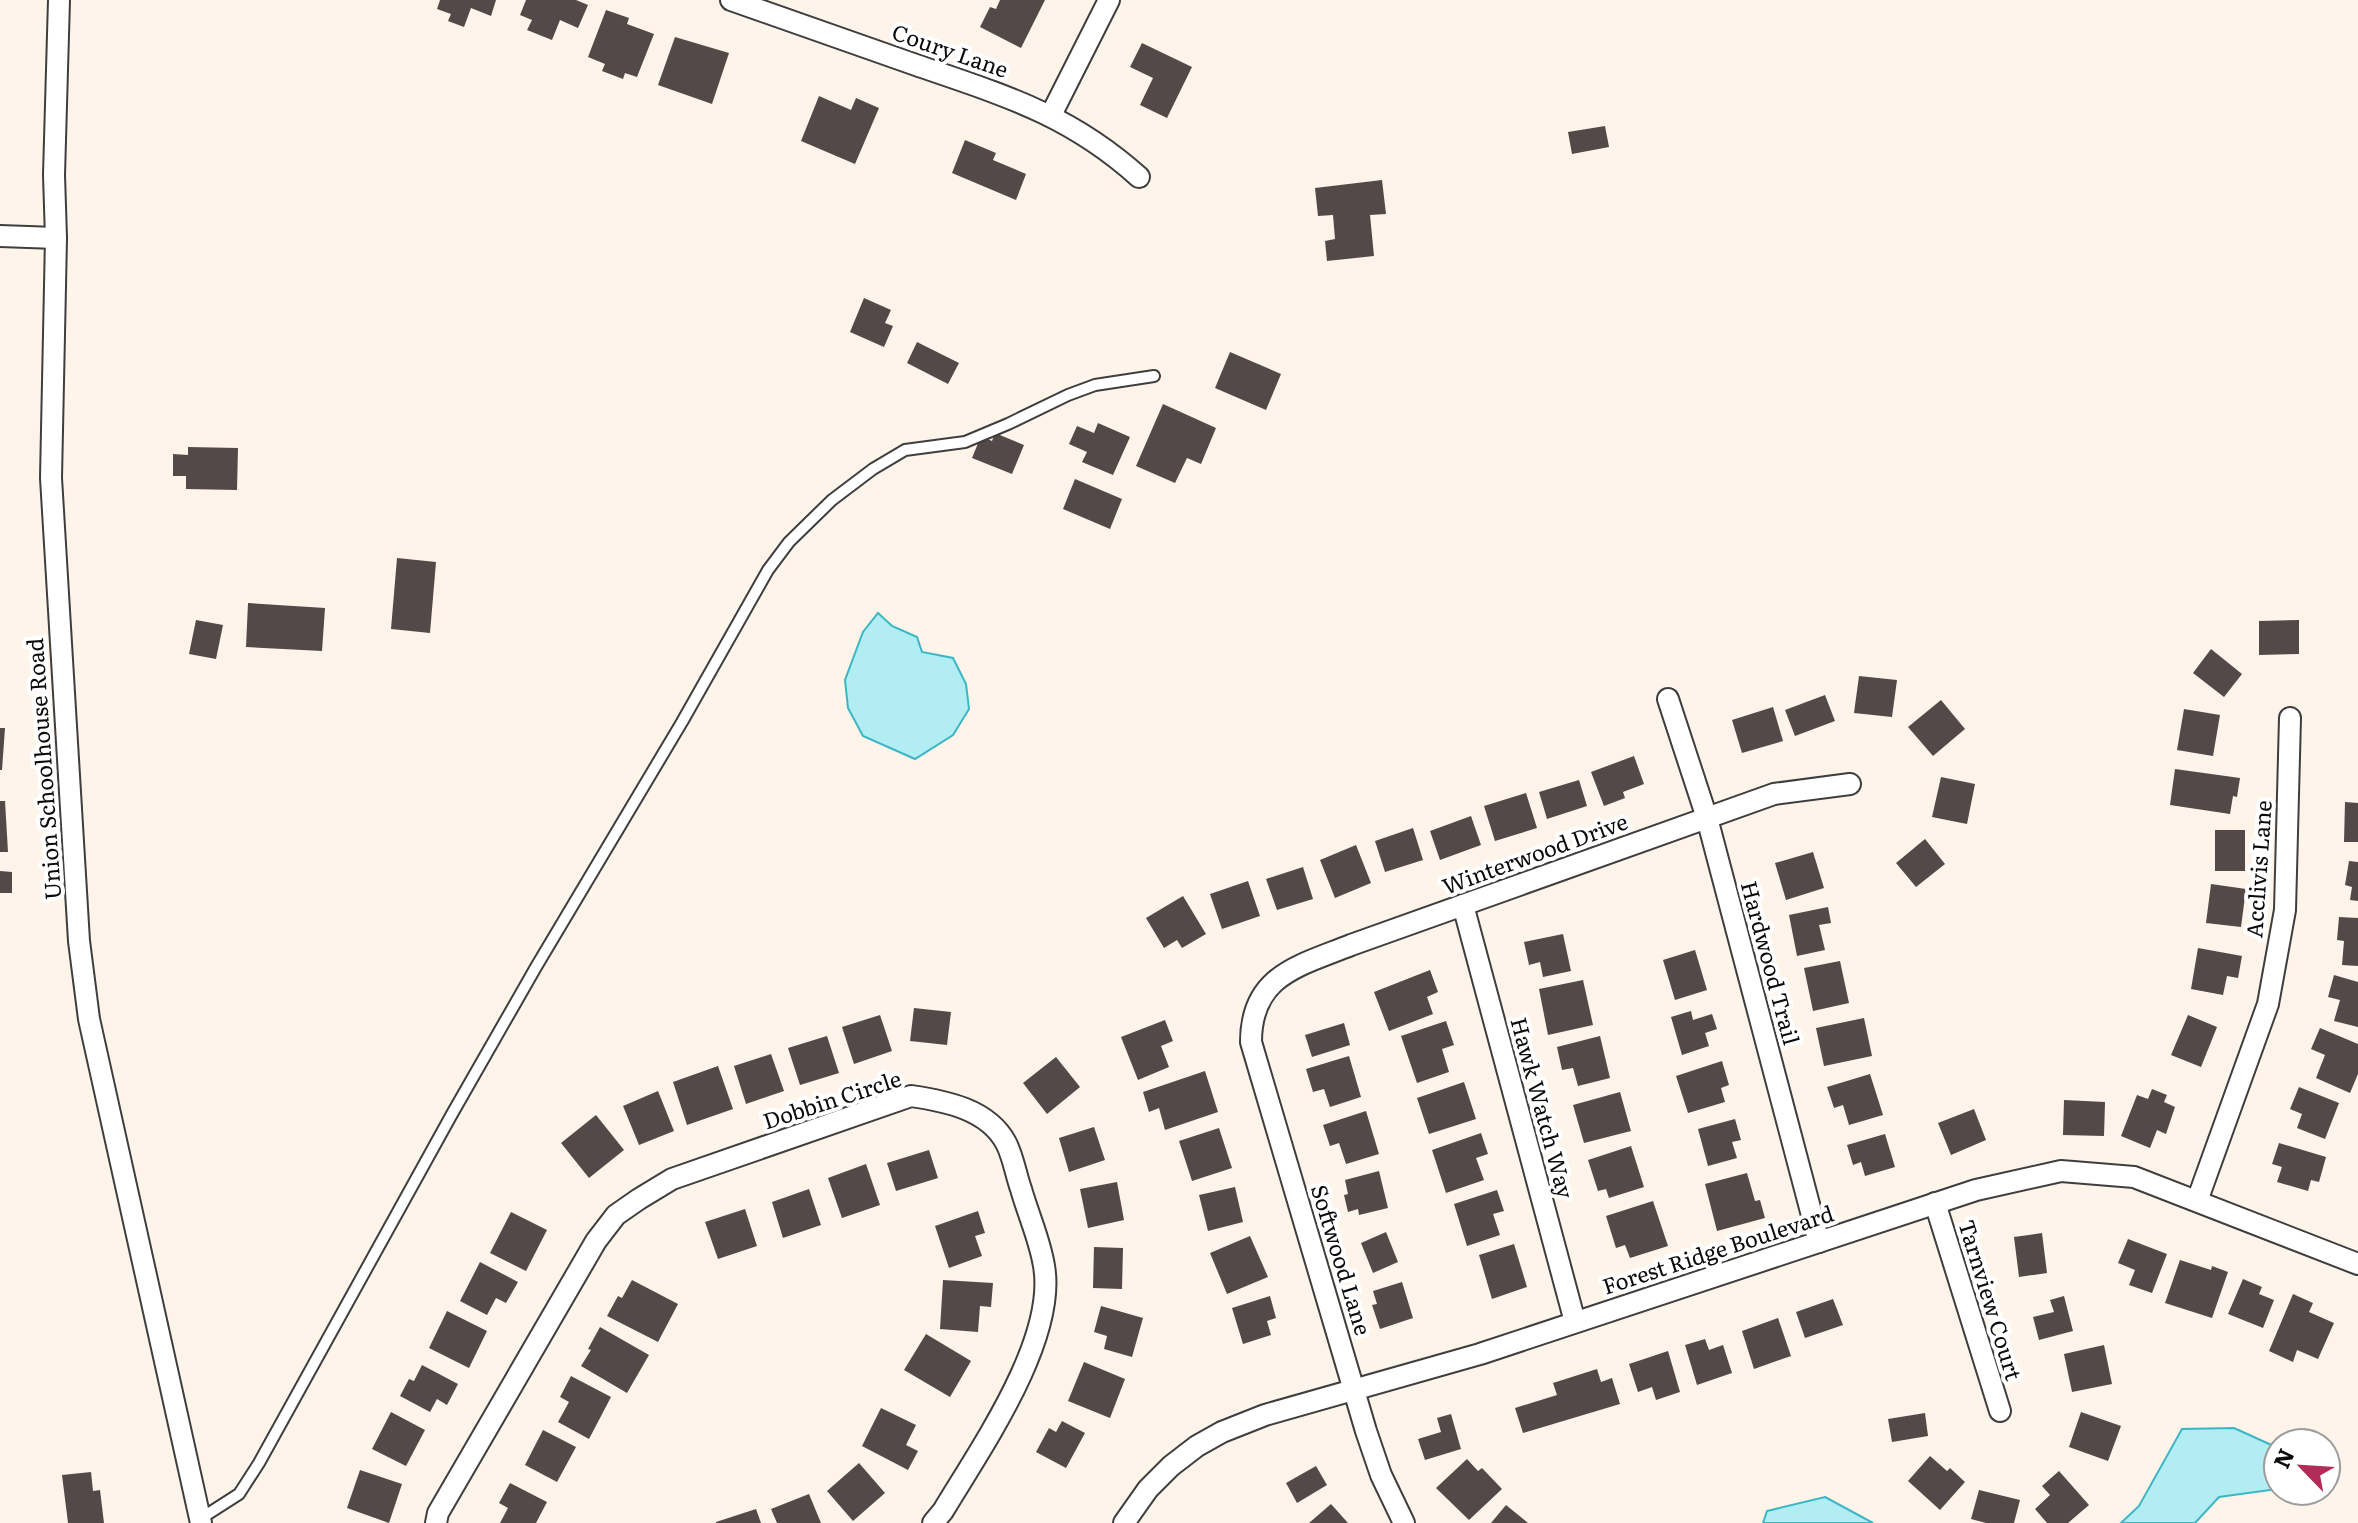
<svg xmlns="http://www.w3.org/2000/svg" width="2358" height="1523" viewBox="0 0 2358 1523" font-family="Literata,serif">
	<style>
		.water { fill: #b1edf2; stroke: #3cb6c5; stroke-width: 2 }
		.building { fill: #524948 }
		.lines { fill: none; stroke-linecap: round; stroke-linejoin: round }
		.lane-casing { stroke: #3e3e3e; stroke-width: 14 }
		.street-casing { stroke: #3e3e3e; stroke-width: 24 }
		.lane { stroke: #fff; stroke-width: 10 }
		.street { stroke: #fff; stroke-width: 20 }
		.labels { text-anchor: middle; stroke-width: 8; stroke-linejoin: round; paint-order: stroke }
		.street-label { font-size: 22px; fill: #0b0b0b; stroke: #fff }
	</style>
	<rect width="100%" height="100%" fill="#fef4e9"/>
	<!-- water -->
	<g class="water">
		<polygon points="878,613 892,626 917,637 922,652 953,658 966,684 969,709 953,735 915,759 863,736 848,708 845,680 863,632"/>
		<polygon points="2234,1428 2278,1448 2278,1489 2219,1497 2195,1523 2121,1523 2139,1506 2182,1429"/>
		<polygon points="1825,1497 1873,1523 1763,1523 1767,1511"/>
	</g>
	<!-- building -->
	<g class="building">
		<polygon points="440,0 496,0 491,16 471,8 464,27 448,21 451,14 437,9"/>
		<polygon points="526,0 576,0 588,5 578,28 560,20 552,40 527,30 532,20 520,15"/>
		<polygon points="1000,0 1045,0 1021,48 980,27 990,7 996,9"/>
		<polygon points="606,10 629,18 627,24 654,34 637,77 625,73 623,79 602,71 605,64 588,57"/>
		<polygon points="675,37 729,53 712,104 658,85"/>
		<polygon points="1142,43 1192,67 1167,118 1140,105 1153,78 1130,67"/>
		<polygon points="819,96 851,110 856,98 879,108 855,164 801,141"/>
		<polygon points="1605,126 1609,147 1572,154 1568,132"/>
		<polygon points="965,140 996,153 993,160 1026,174 1016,200 952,173"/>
		<polygon points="1382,180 1386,214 1370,215 1374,256 1327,261 1325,241 1335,239 1333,215 1318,216 1315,188"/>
		<polygon points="864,298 891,310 885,323 893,326 884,347 850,332"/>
		<polygon points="917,342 959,363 948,384 907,363"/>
		<polygon points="1230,352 1281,374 1266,410 1215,388"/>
		<polygon points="1163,404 1216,428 1201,464 1187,458 1175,483 1136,466"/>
		<polygon points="1098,423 1130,437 1113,475 1082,462 1087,452 1069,444 1077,426 1094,433"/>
		<polygon points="995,433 1024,445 1012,474 972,458 981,436 992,441"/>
		<polygon points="188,447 238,448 237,490 186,489 186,476 173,476 173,454 188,455"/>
		<polygon points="1075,479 1122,499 1110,529 1063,509"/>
		<polygon points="397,558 436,562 430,633 391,629"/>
		<polygon points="248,603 325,608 322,651 246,647"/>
		<polygon points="196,620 223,625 216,659 189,654"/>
		<polygon points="2299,620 2299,654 2259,655 2259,621"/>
		<polygon points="2211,649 2242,674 2224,697 2193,673"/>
		<polygon points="1859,676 1897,680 1892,717 1854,713"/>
		<polygon points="1825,695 1835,721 1795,736 1785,710"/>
		<polygon points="1941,700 1965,729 1933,756 1908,727"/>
		<polygon points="1773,707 1783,741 1742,753 1732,720"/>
		<polygon points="2184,709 2220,715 2213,756 2177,750"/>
		<polygon points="0,728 5,728 2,770 0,770"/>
		<polygon points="1634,756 1644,784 1623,792 1625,798 1604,806 1591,772"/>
		<polygon points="2175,769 2240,778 2237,797 2233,796 2230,814 2170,805"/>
		<polygon points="1941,777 1975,784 1967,824 1932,817"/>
		<polygon points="1579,780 1587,806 1547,819 1539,792"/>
		<polygon points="1526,793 1537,828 1495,841 1484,806"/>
		<polygon points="0,801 5,801 8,852 0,852"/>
		<polygon points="2345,802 2358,803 2358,842 2344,842"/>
		<polygon points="1471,816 1481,845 1440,860 1430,831"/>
		<polygon points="1413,828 1423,860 1385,872 1375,841"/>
		<rect x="2215" y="830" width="30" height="41"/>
		<polygon points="1925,839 1945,864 1916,887 1896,863"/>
		<polygon points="1356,845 1371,883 1335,898 1320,860"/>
		<polygon points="1813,852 1824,888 1786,900 1775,863"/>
		<polygon points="2349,861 2358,862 2358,901 2350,900 2352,887 2345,885"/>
		<polygon points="1303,867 1313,899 1277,910 1266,879"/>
		<polygon points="0,871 12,872 12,893 0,893"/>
		<polygon points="1248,881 1260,916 1222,929 1210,894"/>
		<polygon points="2211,884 2246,889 2241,927 2206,923"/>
		<polygon points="1183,896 1206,934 1182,948 1177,940 1164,948 1146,918"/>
		<polygon points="1828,907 1831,923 1819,925 1825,950 1797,956 1789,915"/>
		<polygon points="2339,917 2358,918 2358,966 2342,965 2344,941 2337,940"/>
		<polygon points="1563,934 1571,971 1543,977 1540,962 1529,965 1524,942"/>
		<polygon points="2198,948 2242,956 2238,978 2227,976 2223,995 2191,989"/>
		<polygon points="1695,950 1707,990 1675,1000 1663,960"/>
		<polygon points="1840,961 1849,1003 1813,1011 1804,968"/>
		<polygon points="1430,970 1438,992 1427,997 1433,1014 1389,1031 1374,992"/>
		<polygon points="2334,975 2358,982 2358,1027 2334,1021 2340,1000 2328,997"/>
		<polygon points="1583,980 1593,1025 1548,1035 1539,989"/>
		<polygon points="914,1008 951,1012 947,1045 910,1041"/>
		<polygon points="1691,1011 1693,1020 1712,1014 1717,1029 1705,1033 1709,1046 1682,1055 1671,1017"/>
		<polygon points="880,1015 892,1051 854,1064 842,1027"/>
		<polygon points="2188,1015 2217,1027 2201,1067 2171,1055"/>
		<polygon points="1864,1018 1872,1056 1824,1066 1816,1028"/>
		<polygon points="1165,1020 1173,1041 1161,1046 1169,1067 1138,1080 1121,1037"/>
		<polygon points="1446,1021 1454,1045 1442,1049 1449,1072 1417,1083 1401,1036"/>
		<polygon points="1344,1023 1350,1045 1312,1057 1305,1035"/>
		<polygon points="2320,1028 2358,1044 2358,1074 2350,1093 2316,1078 2325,1055 2311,1049"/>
		<polygon points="827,1036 839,1073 800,1085 788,1048"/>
		<polygon points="1600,1036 1610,1078 1578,1086 1573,1068 1562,1070 1557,1047"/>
		<polygon points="771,1054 784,1091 746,1104 734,1066"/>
		<polygon points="1349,1056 1361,1097 1330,1107 1324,1089 1313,1092 1306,1069"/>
		<polygon points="1056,1057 1080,1087 1047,1114 1023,1083"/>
		<polygon points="1722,1061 1729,1085 1721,1088 1725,1102 1688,1113 1676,1076"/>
		<polygon points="718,1066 733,1109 687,1125 673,1082"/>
		<polygon points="1205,1071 1218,1112 1165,1130 1159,1108 1149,1112 1143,1092"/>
		<polygon points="1870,1074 1883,1115 1849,1125 1843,1105 1834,1108 1827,1087"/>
		<polygon points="1464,1082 1476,1119 1429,1134 1417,1098"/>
		<polygon points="2299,1087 2339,1103 2325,1139 2297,1128 2302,1114 2290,1109"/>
		<polygon points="2152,1089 2167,1095 2164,1102 2175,1107 2166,1134 2157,1130 2150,1148 2121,1136 2137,1095 2148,1099"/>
		<polygon points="658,1091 674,1131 639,1145 623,1106"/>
		<polygon points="1620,1092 1631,1131 1584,1143 1573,1105"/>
		<polygon points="2064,1100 2105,1102 2104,1136 2063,1135"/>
		<polygon points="1974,1109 1986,1140 1951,1155 1938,1123"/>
		<polygon points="1366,1111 1379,1154 1346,1164 1339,1143 1330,1146 1323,1125"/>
		<polygon points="596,1115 624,1150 589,1178 561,1143"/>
		<polygon points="1735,1119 1741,1140 1732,1142 1737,1158 1708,1166 1698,1129"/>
		<polygon points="1094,1127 1105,1160 1069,1172 1059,1138"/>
		<polygon points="1219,1128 1232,1168 1192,1181 1179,1141"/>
		<polygon points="1481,1133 1488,1154 1476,1158 1484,1180 1446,1193 1432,1150"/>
		<polygon points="1885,1134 1895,1167 1865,1176 1861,1162 1853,1165 1847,1145"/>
		<polygon points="2279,1143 2326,1157 2319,1182 2311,1180 2308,1191 2277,1182 2282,1167 2272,1164"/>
		<polygon points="1631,1146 1644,1187 1609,1198 1606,1189 1598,1191 1588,1160"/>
		<polygon points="929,1150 938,1178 896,1191 887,1163"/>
		<polygon points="866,1164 880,1205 842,1218 828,1178"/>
		<polygon points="1379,1171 1388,1208 1359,1215 1358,1209 1348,1212 1344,1195 1348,1194 1345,1180"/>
		<polygon points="1747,1173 1755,1201 1760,1200 1765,1218 1717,1231 1705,1184"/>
		<polygon points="1117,1182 1124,1220 1088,1228 1080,1189"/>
		<polygon points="1235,1187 1243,1222 1208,1231 1199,1195"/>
		<polygon points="809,1189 821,1225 783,1238 772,1202"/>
		<polygon points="1497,1190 1504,1211 1493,1214 1500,1235 1467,1246 1454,1204"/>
		<polygon points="1653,1201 1668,1246 1630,1258 1625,1245 1616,1248 1606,1216"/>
		<polygon points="745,1209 757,1246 718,1259 705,1222"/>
		<polygon points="978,1211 985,1233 975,1236 982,1256 949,1268 935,1226"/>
		<polygon points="511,1212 547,1230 526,1271 490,1253"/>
		<polygon points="1386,1232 1398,1262 1373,1273 1361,1243"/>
		<polygon points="2042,1233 2047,1273 2019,1277 2014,1237"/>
		<polygon points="1250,1236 1268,1277 1227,1294 1210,1253"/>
		<polygon points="2128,1239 2167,1254 2152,1293 2129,1285 2135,1270 2118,1263"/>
		<polygon points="1514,1244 1527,1287 1492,1299 1479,1255"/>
		<polygon points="1094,1247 1123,1248 1122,1289 1093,1288"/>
		<polygon points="2180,1260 2211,1270 2212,1266 2228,1272 2212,1318 2165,1303"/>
		<polygon points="480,1262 518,1282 506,1303 496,1298 487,1315 460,1301"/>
		<polygon points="2243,1279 2262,1287 2259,1294 2274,1300 2263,1328 2228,1314"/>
		<polygon points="632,1280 678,1304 658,1342 607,1316 618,1296 622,1298"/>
		<polygon points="943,1280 993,1283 991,1307 980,1306 978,1332 940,1329"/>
		<polygon points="1402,1282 1413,1318 1380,1329 1372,1305 1377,1304 1373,1291"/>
		<polygon points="2293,1294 2313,1303 2309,1312 2334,1323 2318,1359 2297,1350 2293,1362 2269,1351"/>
		<polygon points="1270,1296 1276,1318 1267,1321 1271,1335 1243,1344 1232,1308"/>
		<polygon points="2064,1296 2073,1331 2039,1340 2033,1317 2054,1312 2050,1300"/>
		<polygon points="1833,1299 1843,1325 1805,1338 1796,1312"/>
		<polygon points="1101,1306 1143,1318 1132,1357 1104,1349 1107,1336 1094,1332"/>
		<polygon points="447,1311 487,1331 469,1368 429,1348"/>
		<polygon points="1778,1318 1791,1356 1754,1369 1742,1331"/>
		<polygon points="600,1327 649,1355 627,1393 581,1366 591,1350 588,1349"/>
		<polygon points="926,1334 971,1361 950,1397 904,1370"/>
		<polygon points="1705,1339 1709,1350 1723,1345 1732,1373 1697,1385 1685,1345"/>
		<polygon points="2104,1345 2112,1384 2072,1392 2064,1354"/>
		<polygon points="1668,1351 1680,1392 1656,1400 1652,1387 1638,1392 1629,1364"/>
		<polygon points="1084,1362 1125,1379 1110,1418 1068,1401"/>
		<polygon points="422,1365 458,1384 447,1405 437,1399 430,1412 400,1396 409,1379 414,1381"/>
		<polygon points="1597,1369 1601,1382 1612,1378 1620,1404 1523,1433 1515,1408 1557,1395 1553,1383"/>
		<polygon points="571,1376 611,1397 589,1439 558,1422 569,1402 560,1397"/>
		<polygon points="881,1408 916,1425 906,1445 918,1451 908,1470 862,1446"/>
		<polygon points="391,1412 425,1430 406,1466 372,1449"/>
		<polygon points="2081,1412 2121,1426 2108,1461 2069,1447"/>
		<polygon points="1925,1413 1928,1436 1892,1442 1888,1419"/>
		<polygon points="1451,1414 1461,1449 1425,1460 1418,1439 1441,1432 1437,1418"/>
		<polygon points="1062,1421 1085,1433 1066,1468 1036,1452 1049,1428 1056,1432"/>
		<polygon points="543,1430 576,1447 557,1482 525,1465"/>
		<polygon points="1930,1456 1947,1471 1950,1468 1965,1482 1940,1510 1908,1481"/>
		<polygon points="1467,1459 1478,1471 1482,1468 1502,1489 1469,1520 1436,1488"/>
		<polygon points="859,1463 885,1493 853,1521 827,1491"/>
		<polygon points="1316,1466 1327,1485 1297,1503 1286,1483"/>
		<polygon points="360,1470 402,1484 389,1523 347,1508"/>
		<polygon points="2059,1471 2089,1505 2068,1523 2047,1523 2035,1509 2050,1495 2042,1486"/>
		<polygon points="91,1472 93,1491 100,1490 104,1523 68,1523 62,1475"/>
		<polygon points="510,1483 547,1502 536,1523 500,1523 508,1508 499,1503"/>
		<polygon points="1979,1490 2020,1500 2014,1523 1986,1523 1971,1519"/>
		<polygon points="809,1494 821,1523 777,1523 771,1509"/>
		<polygon points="1331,1504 1348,1523 1309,1523"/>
		<polygon points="1506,1505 1528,1523 1491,1523"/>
		<polygon points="756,1509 761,1523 716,1523 716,1522"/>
	</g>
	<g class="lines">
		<!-- lane casing -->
		<g class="lane-casing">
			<polyline id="lane" points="200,1519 239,1494 259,1463 452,1114 536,967 682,722 768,570 789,542 832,500 873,469 905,450 965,442 1008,424 1068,395 1095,385 1154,376"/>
		</g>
		<!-- street casing -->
		<g class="street-casing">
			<g id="street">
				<polyline points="59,0 54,175 56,238 51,478 79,941 89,1019 201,1523"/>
				<path d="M731 0C793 22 855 43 916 65 1003 95 1069 114 1139 177"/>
				<polyline points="1051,115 1109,0"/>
				<polyline points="0,236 56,238"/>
				<polyline points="1668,699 1707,818 1819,1242"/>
				<polyline points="1463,905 1575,1322"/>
				<polyline points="2197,1201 2268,1004 2285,910 2290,718"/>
				<polyline points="1935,1203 2000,1411"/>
				<path d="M436 1523 438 1513 596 1241 616 1215 639 1199 672 1179 911 1096C945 1101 988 1109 1006 1143 1013 1156 1016 1175 1021 1189 1028 1214 1040 1240 1044 1266 1057 1340 980 1449 943 1511L933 1523"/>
				<polyline points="1124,1523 1148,1489 1171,1466 1197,1446 1222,1432 1265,1415 1480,1354 1976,1190 2061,1171 2134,1177 2358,1264"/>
				<path d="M1404 1523 1381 1475 1366 1431 1251 1042C1251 975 1299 966 1351 945L1774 794 1850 784"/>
			</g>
		</g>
		<!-- lane -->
		<use href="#lane" class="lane"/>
		<!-- street -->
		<use href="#street" class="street"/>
	</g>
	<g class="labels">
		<!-- street labels -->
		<g class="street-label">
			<text transform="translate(950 51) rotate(19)" y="8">Coury Lane</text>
			<text transform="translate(44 769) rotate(-94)" y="8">Union Schoolhouse Road</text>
			<text transform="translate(1535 854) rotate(-20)" y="8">Winterwood Drive</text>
			<text transform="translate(2259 869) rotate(-86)" y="8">Acclivis Lane</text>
			<text transform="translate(1770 963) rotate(75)" y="8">Hardwood Trail</text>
			<text transform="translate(832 1100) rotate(-18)" y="8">Dobbin Circle</text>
			<text transform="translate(1542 1108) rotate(75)" y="8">Hawk Watch Way</text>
			<text transform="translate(1718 1250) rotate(-18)" y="8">Forest Ridge Boulevard</text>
			<text transform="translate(1341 1260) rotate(73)" y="8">Softwood Lane</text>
			<text transform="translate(1990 1300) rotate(73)" y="8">Tarnview Court</text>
		</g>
	</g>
	<!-- north arrow -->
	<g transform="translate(2302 1467) rotate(295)"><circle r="38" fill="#ffffff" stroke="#9d9d9d" stroke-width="2"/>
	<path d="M0-6L14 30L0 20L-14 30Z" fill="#b22c59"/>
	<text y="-12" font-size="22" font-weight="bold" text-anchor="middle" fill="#0b0b0b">N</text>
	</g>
</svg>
